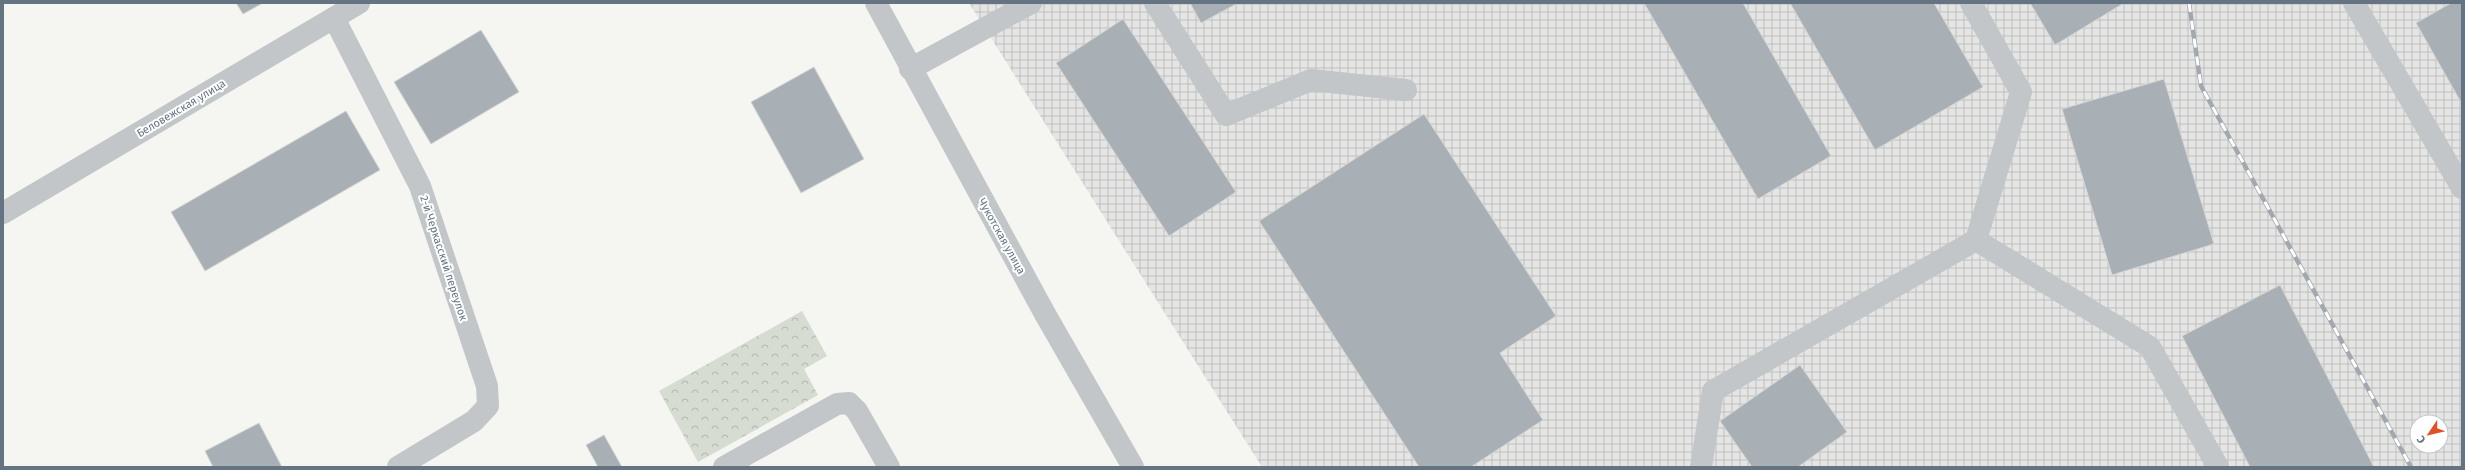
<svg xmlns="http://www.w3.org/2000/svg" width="2465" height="470" viewBox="0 0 2465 470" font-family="'Fira Sans',sans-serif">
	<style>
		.industrial { fill: url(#industrial-grid); fill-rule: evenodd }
		.park { fill: url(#park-crowns) }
		.building { fill: #a8b0b6; stroke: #d6d6d4 }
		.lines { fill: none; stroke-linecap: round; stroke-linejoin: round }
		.minor { stroke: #c2c6c9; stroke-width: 22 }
		.rail-casing { stroke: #a3a8ae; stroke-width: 4.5 }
		.rail { stroke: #fff; stroke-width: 3; stroke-dasharray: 9; stroke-linecap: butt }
		.labels { text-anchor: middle; stroke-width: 4; stroke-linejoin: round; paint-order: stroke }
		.street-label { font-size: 11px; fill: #647482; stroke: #fff }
	</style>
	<defs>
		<pattern id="industrial-grid" width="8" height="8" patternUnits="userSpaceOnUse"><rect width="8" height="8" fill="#e5e6e4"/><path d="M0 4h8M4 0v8" fill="none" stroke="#bdbfbe"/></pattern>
		<pattern id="park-crowns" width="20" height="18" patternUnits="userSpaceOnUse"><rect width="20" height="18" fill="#d6dcd2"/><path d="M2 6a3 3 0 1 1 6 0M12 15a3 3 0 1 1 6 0" fill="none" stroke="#b1b7b0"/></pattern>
	</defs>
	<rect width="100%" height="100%" fill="#f5f5f1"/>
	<!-- industrial -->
	<path class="industrial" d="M969 3H2462V467H1262ZM2417 422H2441V446H2417Z"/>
	<!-- park -->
	<polygon class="park" points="802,311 827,356 804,369 818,395 698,462 659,391"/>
	<!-- building -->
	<g class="building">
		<polygon points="236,3 263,3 243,14"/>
		<polygon points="1190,3 1238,3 1201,23"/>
		<polygon points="1644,3 1743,3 1831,156 1758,199"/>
		<polygon points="1790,3 1934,3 1983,87 1875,150"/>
		<polygon points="2030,3 2124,3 2055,45"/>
		<polygon points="2451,3 2462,3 2462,104 2416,23"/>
		<polygon points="1123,19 1236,192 1169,236 1056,63"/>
		<polygon points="481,30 519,92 431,144 394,82"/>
		<polygon points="814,67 864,159 801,193 751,102"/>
		<polygon points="2164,79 2214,244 2112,275 2062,109"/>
		<polygon points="346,111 380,170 205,271 171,212"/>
		<polygon points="1424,114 1556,316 1500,353 1543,420 1471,467 1419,467 1259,221"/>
		<polygon points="2280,285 2374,467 2250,467 2182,336"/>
		<polygon points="1800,365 1847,432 1798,467 1752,467 1720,421"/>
		<polygon points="259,423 282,467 213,467 205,451"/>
		<polygon points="604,435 622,467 598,467 586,445"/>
	</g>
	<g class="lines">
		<!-- minor -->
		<g class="minor">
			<polyline points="876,3 1045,314 1133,467"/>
			<polyline points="1155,3 1226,115 1311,80 1406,90"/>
			<polyline points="2354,3 2462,188"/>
			<polyline points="334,18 420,186 487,386 488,406 474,421 398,467"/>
			<polyline points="910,69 1031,3"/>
			<polyline points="3,213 359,3"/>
			<polyline points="1976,240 2150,347 2218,467"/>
			<polyline points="724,467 837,404 849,403 857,411 889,467"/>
			<polyline points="1701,467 1713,391 1976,240 2021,92 1971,3"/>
		</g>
		<!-- rail casing -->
		<g class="rail-casing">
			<polyline id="rail" points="2189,3 2201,86 2411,467"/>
		</g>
		<!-- rail -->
		<use href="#rail" class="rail"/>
	</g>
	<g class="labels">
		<!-- street labels -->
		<g class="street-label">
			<text transform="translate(181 108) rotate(-31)" y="4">Беловежская улица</text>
			<text transform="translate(1002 236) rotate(61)" y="4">Чукотская улица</text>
			<text transform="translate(444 258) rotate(72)" y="4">2-й Черкасский переулок</text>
		</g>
	</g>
	<!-- border -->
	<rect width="2465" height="470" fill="none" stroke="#647482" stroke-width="8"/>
	<!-- north arrow -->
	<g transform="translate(2429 434) rotate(235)"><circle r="19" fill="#ffffff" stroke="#c1c7cd"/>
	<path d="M0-3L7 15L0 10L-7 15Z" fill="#e05125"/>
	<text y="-6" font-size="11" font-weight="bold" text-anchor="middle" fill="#647482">С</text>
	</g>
</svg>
